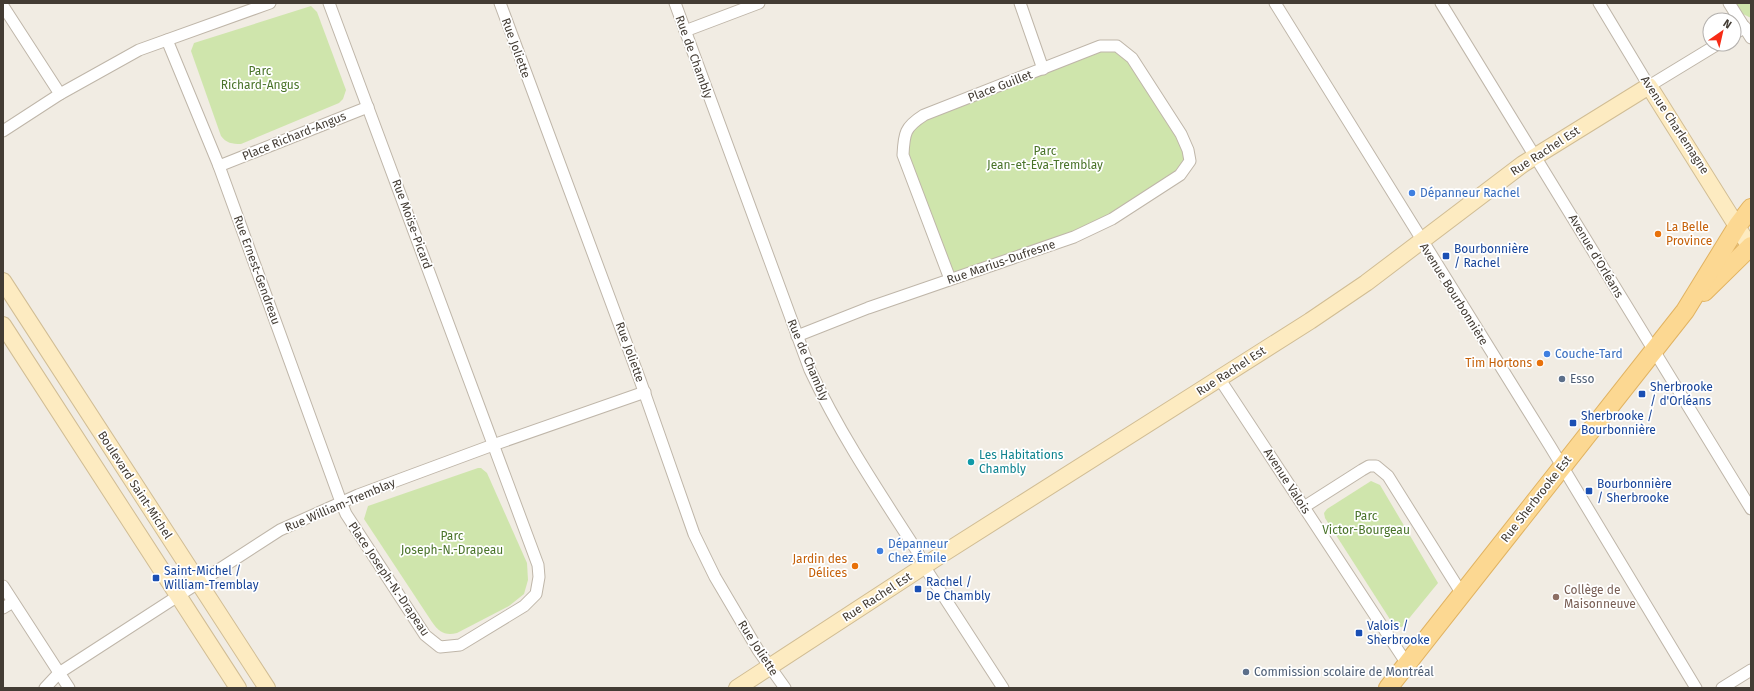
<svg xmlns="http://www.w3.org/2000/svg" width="1754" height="691" viewBox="0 0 1754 691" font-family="'Fira Sans',sans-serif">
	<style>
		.green { fill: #cfe5ac }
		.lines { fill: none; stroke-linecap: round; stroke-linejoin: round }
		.minor-casing { stroke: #bfb6a9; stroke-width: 13 }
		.secondary-casing { stroke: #d1bd94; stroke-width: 18 }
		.primary-casing { stroke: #e1b362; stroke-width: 20 }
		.minor { stroke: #fff; stroke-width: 11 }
		.secondary { stroke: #fdebc1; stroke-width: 16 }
		.primary { stroke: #fcd892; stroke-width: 18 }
		.shop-dot { fill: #3f7fe0; stroke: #fff; stroke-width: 1.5 }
		.food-dot { fill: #e8710a; stroke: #fff; stroke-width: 1.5 }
		.transit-dot { fill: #1a4fb4; stroke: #fff; stroke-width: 1.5 }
		.service-dot { fill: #5c6f8a; stroke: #fff; stroke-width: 1.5 }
		.culture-dot { fill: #0f9aa8; stroke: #fff; stroke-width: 1.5 }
		.education-dot { fill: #8d6e63; stroke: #fff; stroke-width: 1.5 }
		.labels { text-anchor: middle; stroke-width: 3.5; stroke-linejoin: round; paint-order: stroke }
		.street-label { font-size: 12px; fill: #433c34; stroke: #fff }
		.park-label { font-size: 12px; fill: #497329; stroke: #fff }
		.shop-label { font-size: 12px; fill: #366cbe; stroke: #fff; text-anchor: start }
		.food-label { font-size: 12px; fill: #c56008; stroke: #fff; text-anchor: end }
		.transit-label { font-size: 12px; fill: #164399; stroke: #fff; text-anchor: start }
		.service-label { font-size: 12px; fill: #4e5e75; stroke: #fff; text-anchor: start }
		.culture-label { font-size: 12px; fill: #0d838f; stroke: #fff; text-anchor: start }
		.education-label { font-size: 12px; fill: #785e54; stroke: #fff; text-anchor: start }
	</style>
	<rect width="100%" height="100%" fill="#f1ece3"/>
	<!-- green -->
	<g class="green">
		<polygon points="1738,3 1751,3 1751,18 1741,13 1736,4"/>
		<path d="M311 6 317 12 346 90 343 99 339 103 241 144C232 144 226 143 221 136L191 51 194 43Z"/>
		<polygon points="1114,46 1132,58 1190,161 1112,219 950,279 903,155 911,123"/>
		<path d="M478 468H481L487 473 527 563 528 580 524 594 509 606 457 633C445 636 439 632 432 622L364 519 368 506Z"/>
		<polygon points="1371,481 1380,485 1438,583 1402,627 1398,627 1393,624 1325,518 1324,513 1327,509"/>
	</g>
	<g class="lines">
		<!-- minor casing -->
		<g class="minor-casing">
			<g id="minor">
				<polyline points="500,3 640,380 694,534 715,577 758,650 785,688"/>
				<path d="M675 3 810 370C840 434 879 492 917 551L924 566 1003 688"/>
				<polyline points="1020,3 1043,69"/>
				<polyline points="1275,3 1550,446 1696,688"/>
				<polyline points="1441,3 1751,509"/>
				<polyline points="1599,3 1649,86 1718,44"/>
				<polyline points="1729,3 1751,38"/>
				<polyline points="3,6 60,94"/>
				<polyline points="685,31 759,3"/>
				<polyline points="1734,34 1745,27"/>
				<polyline points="167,40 219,166 341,502 346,514 425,635 440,647 460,645 524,606 536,594 539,577 538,565 329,3"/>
				<polyline points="3,131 60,94 139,50 270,3"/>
				<polyline points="219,166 368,107"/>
				<path d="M797 336 868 308 1074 237 1112 219 1180 175 1190 161 1188 150 1181 134 1132 58 1117 46H1100L924 115C905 127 904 133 903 155L950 279"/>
				<polyline points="1219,378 1407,664"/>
				<polyline points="1304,507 1362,470 1369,466 1376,466 1388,476 1462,594"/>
				<polyline points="3,586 69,688"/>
				<polyline points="3,608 13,602"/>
				<polyline points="45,688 59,673 280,530 358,495 493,445 645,392"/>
				<polyline points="1722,688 1751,670"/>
			</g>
		</g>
		<!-- secondary casing -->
		<g class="secondary-casing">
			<g id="secondary">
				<polyline points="3,281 267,688"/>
				<polyline points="3,325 238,688"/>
				<polyline points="737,688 944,553 1310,321 1366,283 1523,164 1649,86 1750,247"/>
			</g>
		</g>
		<!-- primary casing -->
		<g class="primary-casing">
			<g id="primary">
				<polyline points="1704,292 1751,246"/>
				<polyline points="1388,688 1685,311 1738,225 1751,208"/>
			</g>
		</g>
		<!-- minor -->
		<use href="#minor" class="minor"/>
		<!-- secondary -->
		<use href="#secondary" class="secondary"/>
		<!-- primary -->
		<use href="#primary" class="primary"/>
	</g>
	<!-- markers -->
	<g class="shop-dot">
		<circle cx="1412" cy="193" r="4"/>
		<circle cx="1547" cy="354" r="4"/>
		<circle cx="880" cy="551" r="4"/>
	</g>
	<g class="food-dot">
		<circle cx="1658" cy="234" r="4"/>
		<circle cx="1540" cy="363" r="4"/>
		<circle cx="855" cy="566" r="4"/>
	</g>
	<g class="transit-dot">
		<rect x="1442" y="252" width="8" height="8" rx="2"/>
		<rect x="1638" y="390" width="8" height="8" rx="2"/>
		<rect x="1569" y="419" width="8" height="8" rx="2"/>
		<rect x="1585" y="487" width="8" height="8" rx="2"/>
		<rect x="152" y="574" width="8" height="8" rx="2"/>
		<rect x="914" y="585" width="8" height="8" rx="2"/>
		<rect x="1355" y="629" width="8" height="8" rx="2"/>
	</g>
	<g class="service-dot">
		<circle cx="1562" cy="379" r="4"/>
		<circle cx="1246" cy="672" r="4"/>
	</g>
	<circle class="culture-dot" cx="971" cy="462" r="4"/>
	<circle class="education-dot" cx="1556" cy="597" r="4"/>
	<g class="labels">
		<!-- street labels -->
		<g class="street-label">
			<text transform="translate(516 48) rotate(70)" y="4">Rue Joliette</text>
			<text transform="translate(694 57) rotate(70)" y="4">Rue de Chambly</text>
			<text transform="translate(1000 86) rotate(-21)" y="4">Place Guillet</text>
			<text transform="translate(1675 125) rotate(57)" y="4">Avenue Charlemagne</text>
			<text transform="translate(294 136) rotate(-22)" y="4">Place Richard-Angus</text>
			<text transform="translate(1545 151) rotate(-33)" y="4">Rue Rachel Est</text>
			<text transform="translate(412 224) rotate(70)" y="4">Rue Moïse-Picard</text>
			<text transform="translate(1596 256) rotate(59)" y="4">Avenue d'Orléans</text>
			<text transform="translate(1001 262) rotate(-19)" y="4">Rue Marius-Dufresne</text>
			<text transform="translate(257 270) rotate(70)" y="4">Rue Ernest-Gendreau</text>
			<text transform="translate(1454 294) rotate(58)" y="4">Avenue Bourbonnière</text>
			<text transform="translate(630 352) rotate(70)" y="4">Rue Joliette</text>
			<text transform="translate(808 360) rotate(67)" y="4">Rue de Chambly</text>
			<text transform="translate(1231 371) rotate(-33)" y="4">Rue Rachel Est</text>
			<text transform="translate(1287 481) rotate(57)" y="4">Avenue Valois</text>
			<text transform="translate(135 485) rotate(57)" y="4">Boulevard Saint-Michel</text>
			<text transform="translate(1536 499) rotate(-52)" y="4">Rue Sherbrooke Est</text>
			<text transform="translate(340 505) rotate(-23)" y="4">Rue William-Tremblay</text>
			<text transform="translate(389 579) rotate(56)" y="4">Place Joseph-N.-Drapeau</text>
			<text transform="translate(877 597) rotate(-33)" y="4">Rue Rachel Est</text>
			<text transform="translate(758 648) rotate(57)" y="4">Rue Joliette</text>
		</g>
		<!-- park labels -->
		<g class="park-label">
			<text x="260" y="75">Parc<tspan x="260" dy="14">Richard-Angus</tspan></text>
			<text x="1045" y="155">Parc<tspan x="1045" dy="14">Jean-et-Éva-Tremblay</tspan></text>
			<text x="1366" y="520">Parc<tspan x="1366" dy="14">Victor-Bourgeau</tspan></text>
			<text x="452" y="540">Parc<tspan x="452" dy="14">Joseph-N.-Drapeau</tspan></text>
		</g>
		<!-- shop labels -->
		<g class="shop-label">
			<text x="1420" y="197">Dépanneur Rachel</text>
			<text x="1555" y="358">Couche-Tard</text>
			<text x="888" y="548">Dépanneur<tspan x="888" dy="14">Chez Émile</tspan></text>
		</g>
		<!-- food labels -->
		<g class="food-label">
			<text x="1666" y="231" text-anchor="start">La Belle<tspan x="1666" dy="14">Province</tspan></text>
			<text x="1532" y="367">Tim Hortons</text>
			<text x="847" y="563">Jardin des<tspan x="847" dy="14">Délices</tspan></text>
		</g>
		<!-- transit labels -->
		<g class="transit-label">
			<text x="1454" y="253">Bourbonnière<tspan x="1454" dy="14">/ Rachel</tspan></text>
			<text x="1650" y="391">Sherbrooke<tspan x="1650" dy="14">/ d'Orléans</tspan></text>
			<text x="1581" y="420">Sherbrooke /<tspan x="1581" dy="14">Bourbonnière</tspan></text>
			<text x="1597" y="488">Bourbonnière<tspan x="1597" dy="14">/ Sherbrooke</tspan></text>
			<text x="164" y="575">Saint-Michel /<tspan x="164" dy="14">William-Tremblay</tspan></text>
			<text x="926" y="586">Rachel /<tspan x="926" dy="14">De Chambly</tspan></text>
			<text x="1367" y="630">Valois /<tspan x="1367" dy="14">Sherbrooke</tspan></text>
		</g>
		<!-- service labels -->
		<g class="service-label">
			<text x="1570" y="383">Esso</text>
			<text x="1254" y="676">Commission scolaire de Montréal</text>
		</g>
		<!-- culture labels -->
		<g class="culture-label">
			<text x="979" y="459">Les Habitations<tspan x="979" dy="14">Chambly</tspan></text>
		</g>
		<!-- education labels -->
		<g class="education-label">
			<text x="1564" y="594">Collège de<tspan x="1564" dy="14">Maisonneuve</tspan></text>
		</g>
	</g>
	<!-- border -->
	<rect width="1754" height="691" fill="none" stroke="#433c34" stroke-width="8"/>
	<!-- north arrow -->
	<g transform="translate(1722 32) rotate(34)"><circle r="19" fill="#ffffff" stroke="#b4b1ae"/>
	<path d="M0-3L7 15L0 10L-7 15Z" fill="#f62b16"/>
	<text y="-6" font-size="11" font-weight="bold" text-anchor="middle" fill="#433c34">N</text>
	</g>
</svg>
